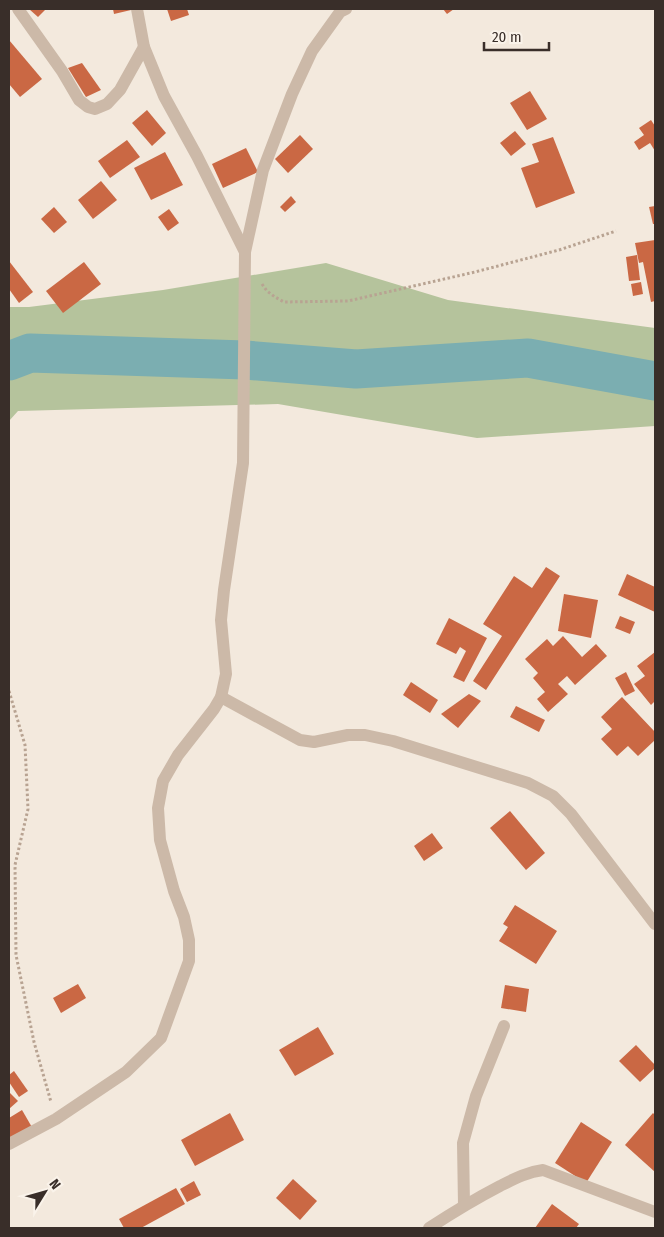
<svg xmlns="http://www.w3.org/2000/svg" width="664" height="1237" viewBox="0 0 664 1237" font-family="'Fira Sans Condensed',sans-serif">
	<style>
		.green { fill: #b5c39c }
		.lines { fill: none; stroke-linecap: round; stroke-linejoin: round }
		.river { stroke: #7baeb1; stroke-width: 39 }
		.building { fill: #ca6844 }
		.path { stroke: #b8a392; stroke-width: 3; stroke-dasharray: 2.5 2.5; stroke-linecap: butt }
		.minor { stroke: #ccb9a8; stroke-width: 12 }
	</style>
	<rect width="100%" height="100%" fill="#f3e9dd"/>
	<!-- green -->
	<polygon class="green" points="326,263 448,300 655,328 655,426 477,438 278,404 18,411 9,421 9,307 29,307 163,290"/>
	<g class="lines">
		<!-- river -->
		<polyline class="river" points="9,361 30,353 245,360 356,369 528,358 655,381"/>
	</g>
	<!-- building -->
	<g class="building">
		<polygon points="29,9 46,9 38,17"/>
		<polygon points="113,9 131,9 131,10 114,14"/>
		<polygon points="167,9 187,9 189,15 171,21"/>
		<polygon points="443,9 454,9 447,14"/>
		<polygon points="9,40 42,79 20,97 9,84"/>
		<polygon points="82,63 101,90 86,97 68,68"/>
		<polygon points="530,91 547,119 527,130 510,103"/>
		<polygon points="147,110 166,133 152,146 132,123"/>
		<polygon points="651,120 655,126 655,151 650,143 639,150 634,142 644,135 639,128"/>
		<polygon points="515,131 526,144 511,156 500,143"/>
		<polygon points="300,135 313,149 288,173 275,159"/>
		<polygon points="553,137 575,193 536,208 521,168 539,162 532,144"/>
		<polygon points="127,140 140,157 110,178 98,161"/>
		<polygon points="246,148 258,172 223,188 212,164"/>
		<polygon points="165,152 183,185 151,200 134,168"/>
		<polygon points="101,181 117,200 93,219 78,200"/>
		<polygon points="291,196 296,202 285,212 280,207"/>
		<polygon points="655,206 655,224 653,224 649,207"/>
		<polygon points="54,207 67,222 54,233 41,219"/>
		<polygon points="169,209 179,223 168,231 158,217"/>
		<polygon points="655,240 655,301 651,302 643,262 639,263 635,243"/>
		<polygon points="637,255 640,280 629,281 626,257"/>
		<polygon points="9,261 33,292 19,303 9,289"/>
		<polygon points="84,262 101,284 63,313 46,291"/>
		<polygon points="641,282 643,294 633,296 631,284"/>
		<polygon points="546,567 560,576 486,690 473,681 502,636 483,624 514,576 532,588"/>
		<polygon points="627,574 655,587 655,612 618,595"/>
		<polygon points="564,594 598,600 591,638 558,631"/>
		<polygon points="620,616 635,622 630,634 615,628"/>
		<polygon points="449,618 487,638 464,682 453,677 466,651 460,647 456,654 436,644"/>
		<polygon points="563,636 582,657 596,644 607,656 575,685 567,676 558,684 568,694 548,712 537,699 545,692 533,678 538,673 525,659 547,639 553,646"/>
		<polygon points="655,652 655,701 651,705 634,684 645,676 637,666"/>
		<polygon points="626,672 635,691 625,696 615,678"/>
		<polygon points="411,682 438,700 430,713 403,695"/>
		<polygon points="469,694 481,701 458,728 441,714"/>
		<polygon points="622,697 655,732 655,740 638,756 628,746 617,756 601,739 612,729 601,717"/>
		<polygon points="516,706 545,720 539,732 510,717"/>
		<polygon points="510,811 545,853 526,870 490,828"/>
		<polygon points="432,833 443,848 424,861 414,846"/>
		<polygon points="515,905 557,931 536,964 499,941 508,927 503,924"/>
		<polygon points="78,984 86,998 61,1013 53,998"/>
		<polygon points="505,985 529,989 526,1012 501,1008"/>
		<polygon points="318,1027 334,1054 295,1076 279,1050"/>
		<polygon points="636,1045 655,1065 655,1068 640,1082 619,1061"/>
		<polygon points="14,1071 28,1091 19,1097 9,1082 9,1075"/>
		<polygon points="9,1092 18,1101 9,1109"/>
		<polygon points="22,1110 33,1129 9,1143 9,1118"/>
		<polygon points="230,1113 244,1140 195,1166 181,1140"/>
		<polygon points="653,1113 655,1115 655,1172 625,1145"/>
		<polygon points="581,1122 612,1142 586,1183 555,1163"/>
		<polygon points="293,1179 317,1201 300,1220 276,1198"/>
		<polygon points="194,1181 201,1195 187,1202 180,1189"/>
		<polygon points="176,1188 185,1204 141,1228 124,1228 119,1219"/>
		<polygon points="552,1204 579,1224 576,1228 535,1228"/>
	</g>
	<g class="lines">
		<!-- path -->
		<g class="path">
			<polyline points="262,284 267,291 275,297 284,302 348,301 475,272 559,250 616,231"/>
			<polyline points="9,691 25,745 28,809 15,865 16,955 34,1042 51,1102"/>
		</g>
		<!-- minor -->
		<g class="minor">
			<polyline points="18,9 62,71 79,100 88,107 95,109 107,104 120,90 144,47"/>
			<polyline points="245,252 263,170 292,94 312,51 340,12 346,9"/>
			<polyline points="221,697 300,740 314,742 348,735 365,735 393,741 528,783 553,796 571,814 655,924"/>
			<polyline points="9,1144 56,1119 126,1072 161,1038 189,961 189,940 184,917 174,891 160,840 158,808 163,781 178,755 214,709 221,697 226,674 221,620 224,590 243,463 245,252 197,156 164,96 144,47 137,9"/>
			<polyline points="464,1205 463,1143 476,1096 504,1026"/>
			<path d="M429 1228C452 1213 475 1199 500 1186 514 1179 527 1172 543 1170L655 1212"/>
		</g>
	</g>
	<!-- border -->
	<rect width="664" height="1237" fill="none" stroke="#392e29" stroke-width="20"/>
	<!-- north arrow -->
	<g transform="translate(45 1192) rotate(53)" stroke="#faf3ea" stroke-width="4" paint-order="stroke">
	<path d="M0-4L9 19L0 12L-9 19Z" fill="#392e29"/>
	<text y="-8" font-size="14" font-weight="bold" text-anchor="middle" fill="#392e29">N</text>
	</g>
	<!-- scale -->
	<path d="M484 42v8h65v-8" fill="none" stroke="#392e29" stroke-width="2.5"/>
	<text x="492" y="42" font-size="15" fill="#392e29" stroke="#faf3ea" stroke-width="4" paint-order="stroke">20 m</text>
</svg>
